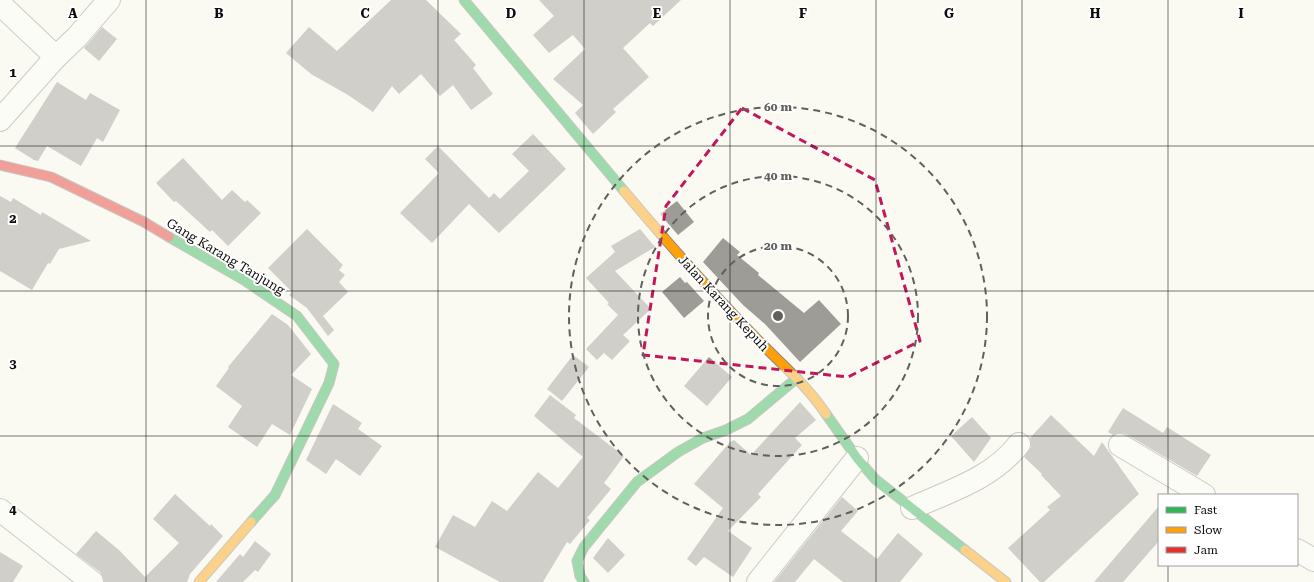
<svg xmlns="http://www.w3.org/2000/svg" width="1314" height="582" viewBox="0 0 1314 582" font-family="'Roboto Serif',serif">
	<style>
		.building { fill: #9d9c97 }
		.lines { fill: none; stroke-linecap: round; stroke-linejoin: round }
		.street-casing { stroke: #949390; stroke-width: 24 }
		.fast-casing { stroke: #8a8a87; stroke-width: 11 }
		.slow-casing { stroke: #8a8a87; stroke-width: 11 }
		.jam-casing { stroke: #8a8a87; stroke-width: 11 }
		.street { stroke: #fefefd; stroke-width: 22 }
		.fast { stroke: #30b455; stroke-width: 9 }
		.slow { stroke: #ff9f0a; stroke-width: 9 }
		.jam { stroke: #e5322d; stroke-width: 9 }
		.marked { fill: none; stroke: #c2185b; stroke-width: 3; stroke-dasharray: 8 5; stroke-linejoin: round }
		.grid { fill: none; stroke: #0d0d0d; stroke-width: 1; stroke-opacity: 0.55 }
		.ring { fill: none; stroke: #60605d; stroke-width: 2; stroke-dasharray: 7 5 }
		.labels { text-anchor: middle; stroke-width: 4; stroke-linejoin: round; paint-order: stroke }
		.street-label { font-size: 13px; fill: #0d0d0d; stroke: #fff }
		.grid-label { font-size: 13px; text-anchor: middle; font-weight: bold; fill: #0d0d0d; stroke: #fff; stroke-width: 4; stroke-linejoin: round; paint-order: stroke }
		.centre { fill: #60605d; stroke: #fff; stroke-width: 2 }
		.ring-label { font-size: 12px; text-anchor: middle; font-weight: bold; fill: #60605d; stroke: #fff; stroke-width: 4; stroke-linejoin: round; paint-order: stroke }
	</style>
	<rect width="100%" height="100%" fill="#faf9f2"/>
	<!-- building -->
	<g class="building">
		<polygon points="391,0 426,0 461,34 454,40 476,65 473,68 493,94 471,110 453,85 440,96 421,74 399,94 392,86 373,112 348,95 311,74 286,53 309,27 337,51"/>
		<polygon points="539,0 681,0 653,26 650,23 623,48 649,77 613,109 616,112 593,134 575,113 583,105 553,79 585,49 573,35 549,53 533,35 554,16"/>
		<polygon points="102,27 117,39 99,61 84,48"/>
		<polygon points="57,82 86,100 90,93 120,110 103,142 97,138 81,166 47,146 38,161 34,160 15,148"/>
		<polygon points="533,134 566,169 499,233 469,204 432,243 400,213 439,173 425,159 438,146 489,198 494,193 500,199 529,171 512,154"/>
		<polygon points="183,158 222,200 232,190 245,202 247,200 261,213 228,246 212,230 210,232 176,201 174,202 156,183"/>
		<polygon points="0,196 11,202 13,198 41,215 42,212 91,241 59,249 50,264 48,263 32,290 0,271"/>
		<polygon points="677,201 694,222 678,235 660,214"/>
		<polygon points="307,229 343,265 339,270 345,275 339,282 348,292 323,316 334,330 328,336 307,308 289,295 292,292 268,268"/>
		<polygon points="640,229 655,247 615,271 651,309 623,335 630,341 612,360 604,353 597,360 586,349 618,315 607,304 609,303 586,278 615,252 611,246"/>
		<polygon points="723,238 740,252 737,255 759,273 758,275 804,313 819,300 841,324 800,362 765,324 743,305 703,262"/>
		<polygon points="680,277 685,283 687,282 704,301 684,318 662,292"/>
		<polygon points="272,314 288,325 311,354 291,375 312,389 290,435 272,424 257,447 228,427 242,406 216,386 229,368 228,367"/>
		<polygon points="573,355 589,367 562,401 547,389"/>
		<polygon points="709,357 732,377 707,406 684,386"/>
		<polygon points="550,395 576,415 574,418 624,456 604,483 611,489 587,518 590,520 570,544 567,542 543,582 500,582 435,547 453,515 475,527 492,501 507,511 538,472 558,488 583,457 534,416"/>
		<polygon points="800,402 816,420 795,438 802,445 758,494 761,497 728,531 752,548 733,577 704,557 696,566 687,559 723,508 694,484 730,442 734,440 751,455"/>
		<polygon points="333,404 362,423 358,429 382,446 360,476 336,459 326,474 306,460"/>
		<polygon points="1123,408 1163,433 1167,427 1211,455 1197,476 1126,434 1120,433 1113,435 1108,432"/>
		<polygon points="1051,415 1094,456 1102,442 1139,494 1044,582 1040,582 1008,548 1050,510 1047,507 1061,496 1041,475 1042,474 1024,457 1031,447 1030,438"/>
		<polygon points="972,417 991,438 974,462 951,436"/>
		<polygon points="175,494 210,526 211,524 223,536 190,574 187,582 104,582 103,577 100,572 76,554 96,531 119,550 145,577 179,543 153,519"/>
		<polygon points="842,497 858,511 841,531 877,559 898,533 923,554 900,582 843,582 814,559 795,582 774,582"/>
		<polygon points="1159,506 1159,541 1123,582 1094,582"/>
		<polygon points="608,538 625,555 608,573 593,558"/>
		<polygon points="255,541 271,554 258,572 255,570 243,582 216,582 240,554 243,557"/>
		<polygon points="0,552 23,566 13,582 0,582"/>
	</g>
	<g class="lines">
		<!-- street casing -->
		<g class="street-casing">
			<g id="street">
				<polyline points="0,4 56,57"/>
				<polyline points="0,120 56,57 77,37 109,0"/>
				<polyline points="1120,445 1204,495"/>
				<path d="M912 508C950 491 993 478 1019 444"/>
				<polyline points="0,510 92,582"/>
				<polyline points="1297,550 1314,560"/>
				<polyline points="758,582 857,458"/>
			</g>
		</g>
		<!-- fast casing -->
		<g class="fast-casing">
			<g id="fast">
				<polyline points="464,0 624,191"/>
				<polyline points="169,237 244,280 297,316 334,364 329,383 275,495 251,522"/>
				<polyline points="826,414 857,458 875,479 965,550"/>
				<polyline points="584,582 580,576 577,561 584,547 637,482 678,452 703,438 726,430 748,419 797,378"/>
			</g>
		</g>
		<!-- slow casing -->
		<g class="slow-casing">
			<g id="slow">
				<path d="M624 191C666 241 710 291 756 338 780 363 807 385 826 414"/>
				<polyline points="965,550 1006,582"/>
				<polyline points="199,582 251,522"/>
			</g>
		</g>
		<!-- jam casing -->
		<g class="jam-casing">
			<polyline id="jam" points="0,165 51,177 144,222 169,237"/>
		</g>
		<!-- street -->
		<use href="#street" class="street"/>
		<!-- fast -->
		<use href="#fast" class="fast"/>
		<!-- slow -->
		<use href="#slow" class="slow"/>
		<!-- jam -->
		<use href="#jam" class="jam"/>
	</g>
	<!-- marked area -->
	<path d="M0 0H1314V582H0ZM742 108 875 180 920 341 848 377 643 355 666 206Z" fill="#faf9f2" fill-opacity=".55" fill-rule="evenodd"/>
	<path class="marked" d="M742 108 875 180 920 341 848 377 643 355 666 206Z"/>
	<!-- grid -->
	<path class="grid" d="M146 0V582M292 0V582M438 0V582M584 0V582M730 0V582M876 0V582M1022 0V582M1168 0V495M0 146H1314M0 291H1314M0 436H1314M1168 565V582"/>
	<!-- distance rings -->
	<g class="ring">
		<circle cx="778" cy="316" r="70"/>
		<circle cx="778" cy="316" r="140"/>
		<circle cx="778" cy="316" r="209"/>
	</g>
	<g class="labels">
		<!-- street labels -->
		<g class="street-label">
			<text transform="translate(226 256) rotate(31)" y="5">Gang Karang Tanjung</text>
			<text transform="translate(724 303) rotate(47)" y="5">Jalan Karang Kepuh</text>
		</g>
	</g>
	<g class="grid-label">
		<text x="73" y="18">A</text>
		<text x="219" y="18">B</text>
		<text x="365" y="18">C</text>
		<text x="511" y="18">D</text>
		<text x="657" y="18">E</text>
		<text x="803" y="18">F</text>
		<text x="949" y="18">G</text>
		<text x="1095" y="18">H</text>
		<text x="1241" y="18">I</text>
		<text x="13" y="77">1</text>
		<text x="13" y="223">2</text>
		<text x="13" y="368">3</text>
		<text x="13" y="514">4</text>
	</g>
	<circle cx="778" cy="316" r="6" class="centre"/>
	<g class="ring-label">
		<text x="778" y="111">60 m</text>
		<text x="778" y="180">40 m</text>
		<text x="778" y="250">20 m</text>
	</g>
	<!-- legend -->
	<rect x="1158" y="494" width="140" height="72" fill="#ffffff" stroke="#9e9e9e"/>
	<rect x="1166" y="507" width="20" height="6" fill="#30b455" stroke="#9e9e9e"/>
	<text x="1194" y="514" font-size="12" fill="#0d0d0d">Fast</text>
	<rect x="1166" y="527" width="20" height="6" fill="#ff9f0a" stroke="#9e9e9e"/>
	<text x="1194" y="534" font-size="12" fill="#0d0d0d">Slow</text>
	<rect x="1166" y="547" width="20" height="6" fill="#e5322d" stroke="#9e9e9e"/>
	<text x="1194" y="554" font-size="12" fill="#0d0d0d">Jam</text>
</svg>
